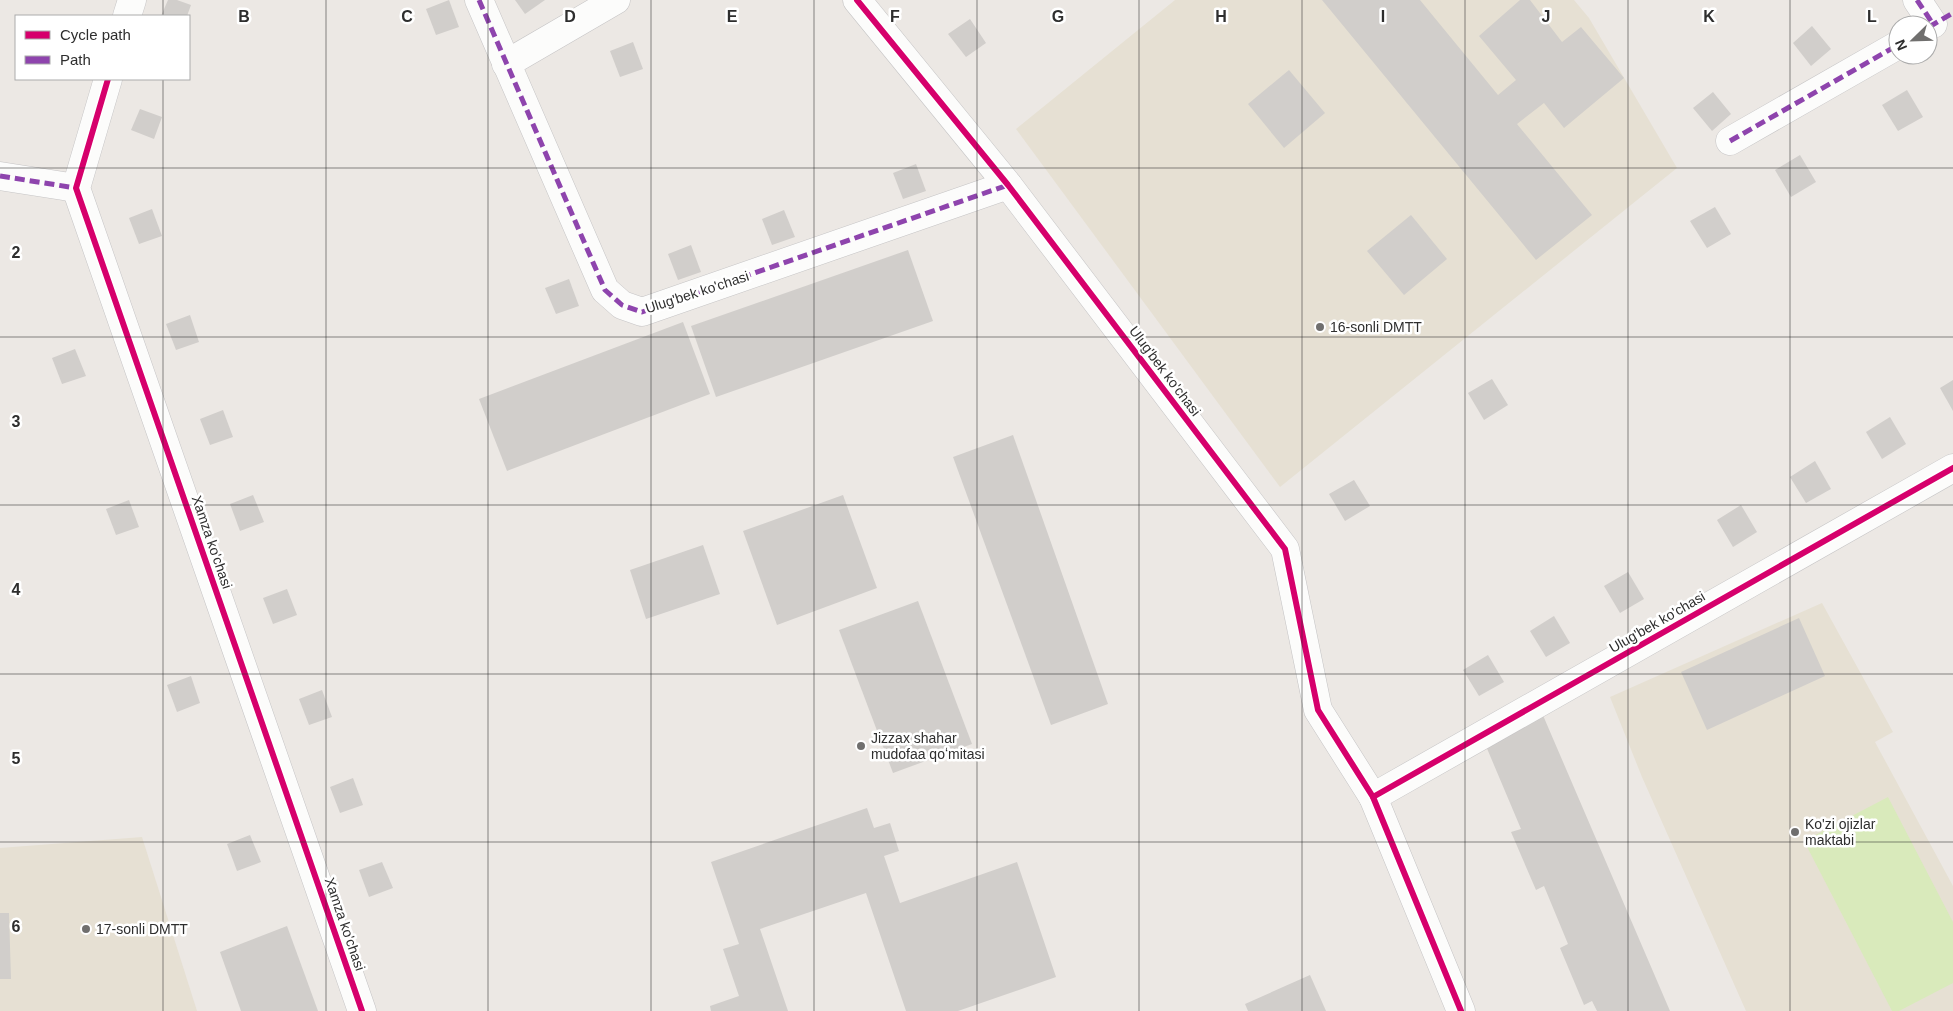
<svg xmlns="http://www.w3.org/2000/svg" width="1953" height="1011" viewBox="0 0 1953 1011" font-family="Helvetica,sans-serif">
	<style>
		.education { fill: #e6e0d3 }
		.pitch { fill: #d9eabb }
		.building { fill: #d1cecb }
		.lines { fill: none; stroke-linecap: round; stroke-linejoin: round }
		.minor-casing { stroke: #c5c4c5; stroke-width: 29 }
		.minor { stroke: #fcfcfb; stroke-width: 28 }
		.quiet { stroke: #8e44ad; stroke-width: 5; stroke-dasharray: 10 5; stroke-linecap: butt }
		.cycleway-casing { stroke: #fff; stroke-width: 9 }
		.cycleway { stroke: #d6006c; stroke-width: 6 }
		.grid { fill: none; stroke: #2e2e2e; stroke-width: 1; stroke-opacity: 0.55 }
		.poi-dot { fill: #706f6e; stroke: #fff; stroke-width: 2 }
		.labels { text-anchor: middle; stroke-width: 5; stroke-linejoin: round; paint-order: stroke }
		.street-label { font-size: 14px; fill: #2e2e2e; stroke: #fff }
		.poi-label { font-size: 14px; fill: #2e2e2e; stroke: #fff; text-anchor: start }
		.grid-label { font-size: 16px; text-anchor: middle; font-weight: bold; fill: #2e2e2e; stroke: #fff; stroke-width: 5; stroke-linejoin: round; paint-order: stroke }
	</style>
	<rect width="100%" height="100%" fill="#ece8e4"/>
	<!-- education -->
	<g class="education">
		<polygon points="1175,0 1574,0 1589,18 1677,168 1280,487 1016,129"/>
		<polygon points="1822,603 1893,732 1875,742 1953,886 1953,1011 1746,1011 1642,777 1610,697"/>
		<polygon points="142,837 197,1011 0,1011 0,848"/>
	</g>
	<!-- pitch -->
	<polygon class="pitch" points="1888,797 1953,922 1953,983 1899,1011 1892,1011 1804,841"/>
	<!-- building -->
	<g class="building">
		<polygon points="168,0 177,0 191,5 187,16 161,16"/>
		<polygon points="449,0 459,27 436,35 426,9"/>
		<polygon points="515,0 545,0 525,14"/>
		<polygon points="1322,0 1420,0 1498,95 1516,80 1479,36 1520,0 1530,0 1562,42 1581,27 1624,78 1564,128 1544,103 1517,124 1592,215 1536,260"/>
		<polygon points="970,19 986,43 966,57 948,34"/>
		<polygon points="1812,26 1831,49 1811,66 1793,43"/>
		<polygon points="633,42 643,69 620,77 610,51"/>
		<polygon points="1289,70 1325,113 1284,148 1248,104"/>
		<polygon points="1907,90 1923,117 1898,131 1882,105"/>
		<polygon points="1713,92 1731,114 1712,131 1693,108"/>
		<polygon points="140,109 162,117 154,139 131,130"/>
		<polygon points="1800,155 1816,182 1791,197 1775,170"/>
		<polygon points="916,164 926,191 903,199 893,173"/>
		<polygon points="1715,207 1731,234 1707,248 1690,221"/>
		<polygon points="152,209 162,236 139,244 129,218"/>
		<polygon points="784,210 795,237 772,245 762,219"/>
		<polygon points="1411,215 1447,259 1404,295 1367,251"/>
		<polygon points="691,245 701,272 678,280 668,254"/>
		<polygon points="908,250 933,321 716,397 691,326"/>
		<polygon points="569,279 579,306 556,314 545,288"/>
		<polygon points="190,315 199,342 176,350 166,324"/>
		<polygon points="683,322 710,394 507,471 479,399"/>
		<polygon points="75,349 86,376 62,384 52,358"/>
		<polygon points="1492,379 1508,405 1484,420 1468,393"/>
		<polygon points="1953,380 1953,411 1940,388"/>
		<polygon points="223,410 233,437 210,445 200,419"/>
		<polygon points="1890,417 1906,444 1882,459 1866,432"/>
		<polygon points="1013,435 1108,704 1051,725 953,457"/>
		<polygon points="1815,461 1831,489 1806,503 1790,477"/>
		<polygon points="1354,480 1370,506 1345,521 1329,494"/>
		<polygon points="253,495 264,522 240,531 230,504"/>
		<polygon points="843,495 877,588 777,625 743,531"/>
		<polygon points="129,500 139,527 116,535 106,509"/>
		<polygon points="1741,505 1757,532 1733,547 1717,520"/>
		<polygon points="703,545 720,594 646,619 630,570"/>
		<polygon points="1628,572 1644,599 1620,613 1604,586"/>
		<polygon points="287,589 297,615 273,624 263,598"/>
		<polygon points="918,601 972,744 893,773 839,630"/>
		<polygon points="1554,616 1570,643 1546,657 1530,631"/>
		<polygon points="1799,618 1825,676 1707,730 1681,672"/>
		<polygon points="1488,655 1504,682 1479,696 1463,670"/>
		<polygon points="191,676 200,703 177,712 167,685"/>
		<polygon points="322,690 332,717 309,725 299,699"/>
		<polygon points="1542,713 1670,1011 1597,1011 1592,1001 1584,1005 1560,948 1568,944 1544,886 1536,890 1511,832 1521,829 1483,739"/>
		<polygon points="353,778 363,805 340,813 330,787"/>
		<polygon points="867,808 874,828 890,823 899,851 884,856 900,903 1017,862 1056,977 958,1011 906,1011 866,893 760,929 788,1011 711,1011 710,1006 739,996 723,949 739,944 711,862"/>
		<polygon points="250,835 261,862 237,871 227,844"/>
		<polygon points="382,862 393,888 369,897 359,870"/>
		<polygon points="0,913 9,913 11,979 0,979"/>
		<polygon points="287,926 318,1011 241,1011 220,952"/>
		<polygon points="1310,975 1326,1011 1248,1011 1245,1004"/>
	</g>
	<g class="lines">
		<!-- minor casing -->
		<g class="minor-casing">
			<g id="minor">
				<polyline points="479,0 605,290 622,305 642,312 1008,185"/>
				<polyline points="857,0 1008,185 1285,549 1318,710 1373,797"/>
				<polyline points="1917,0 1933,24"/>
				<polyline points="127,16 132,0"/>
				<polyline points="506,64 616,0"/>
				<polyline points="108,79 76,188 362,1011"/>
				<polyline points="1730,141 1898,45"/>
				<polyline points="0,176 76,188"/>
				<polyline points="1461,1011 1373,797 1953,468"/>
			</g>
		</g>
		<!-- minor -->
		<use href="#minor" class="minor"/>
		<!-- quiet -->
		<g class="quiet">
			<polyline points="479,0 605,290 622,305 642,312 1008,185"/>
			<polyline points="1917,0 1933,24"/>
			<polyline points="1929,27 1953,13"/>
			<polyline points="1730,141 1898,45"/>
			<polyline points="0,176 76,188"/>
		</g>
		<!-- cycleway casing -->
		<g class="cycleway-casing">
			<g id="cycleway">
				<polyline points="857,0 1008,185 1285,549 1318,710 1373,797"/>
				<polyline points="108,79 76,188 362,1011"/>
				<polyline points="1461,1011 1373,797 1953,468"/>
			</g>
		</g>
		<!-- cycleway -->
		<use href="#cycleway" class="cycleway"/>
	</g>
	<!-- grid -->
	<path class="grid" d="M163 0V16M326 0V1011M488 0V1011M651 0V1011M814 0V1011M977 0V1011M1139 0V1011M1302 0V1011M1465 0V1011M1628 0V1011M1790 0V1011M163 79V1011M0 168H1953M0 337H1953M0 505H1953M0 674H1953M0 842H1953"/>
	<!-- markers -->
	<g class="poi-dot">
		<circle cx="1320" cy="327" r="5"/>
		<circle cx="861" cy="746" r="5"/>
		<circle cx="1795" cy="832" r="5"/>
		<circle cx="86" cy="929" r="5"/>
	</g>
	<g class="labels">
		<!-- street labels -->
		<g class="street-label">
			<text transform="translate(697 292) rotate(-18)" y="5">Ulug'bek ko'chasi</text>
			<text transform="translate(1165 371) rotate(53)" y="5">Ulug'bek ko'chasi</text>
			<text transform="translate(212 542) rotate(71)" y="5">Xamza ko'chasi</text>
			<text transform="translate(1657 622) rotate(-30)" y="5">Ulug'bek ko'chasi</text>
			<text transform="translate(345 924) rotate(71)" y="5">Xamza ko'chasi</text>
		</g>
		<!-- poi labels -->
		<g class="poi-label">
			<text x="1330" y="332">16-sonli DMTT</text>
			<text x="871" y="743">Jizzax shahar<tspan x="871" dy="16">mudofaa qoʻmitasi</tspan></text>
			<text x="1805" y="829">Ko'zi ojizlar<tspan x="1805" dy="16">maktabi</tspan></text>
			<text x="96" y="934">17-sonli DMTT</text>
		</g>
	</g>
	<g class="grid-label">
		<text x="244" y="22">B</text>
		<text x="407" y="22">C</text>
		<text x="570" y="22">D</text>
		<text x="732" y="22">E</text>
		<text x="895" y="22">F</text>
		<text x="1058" y="22">G</text>
		<text x="1221" y="22">H</text>
		<text x="1383" y="22">I</text>
		<text x="1546" y="22">J</text>
		<text x="1709" y="22">K</text>
		<text x="1872" y="22">L</text>
		<text x="16" y="258">2</text>
		<text x="16" y="427">3</text>
		<text x="16" y="595">4</text>
		<text x="16" y="764">5</text>
		<text x="16" y="932">6</text>
	</g>
	<!-- legend -->
	<rect x="15" y="15" width="175" height="65" fill="#ffffff" stroke="#ababab"/>
	<rect x="25" y="31" width="25" height="8" fill="#d6006c" stroke="#ababab"/>
	<text x="60" y="40" font-size="15" fill="#2e2e2e">Cycle path</text>
	<rect x="25" y="56" width="25" height="8" fill="#8e44ad" stroke="#ababab"/>
	<text x="60" y="65" font-size="15" fill="#2e2e2e">Path</text>
	<!-- north arrow -->
	<g transform="translate(1913 40) rotate(247)"><circle r="24" fill="#ffffff" stroke="#ababab"/>
	<path d="M0-4L9 19L0 12L-9 19Z" fill="#706f6e"/>
	<text y="-8" font-size="14" font-weight="bold" text-anchor="middle" fill="#2e2e2e">N</text>
	</g>
</svg>
